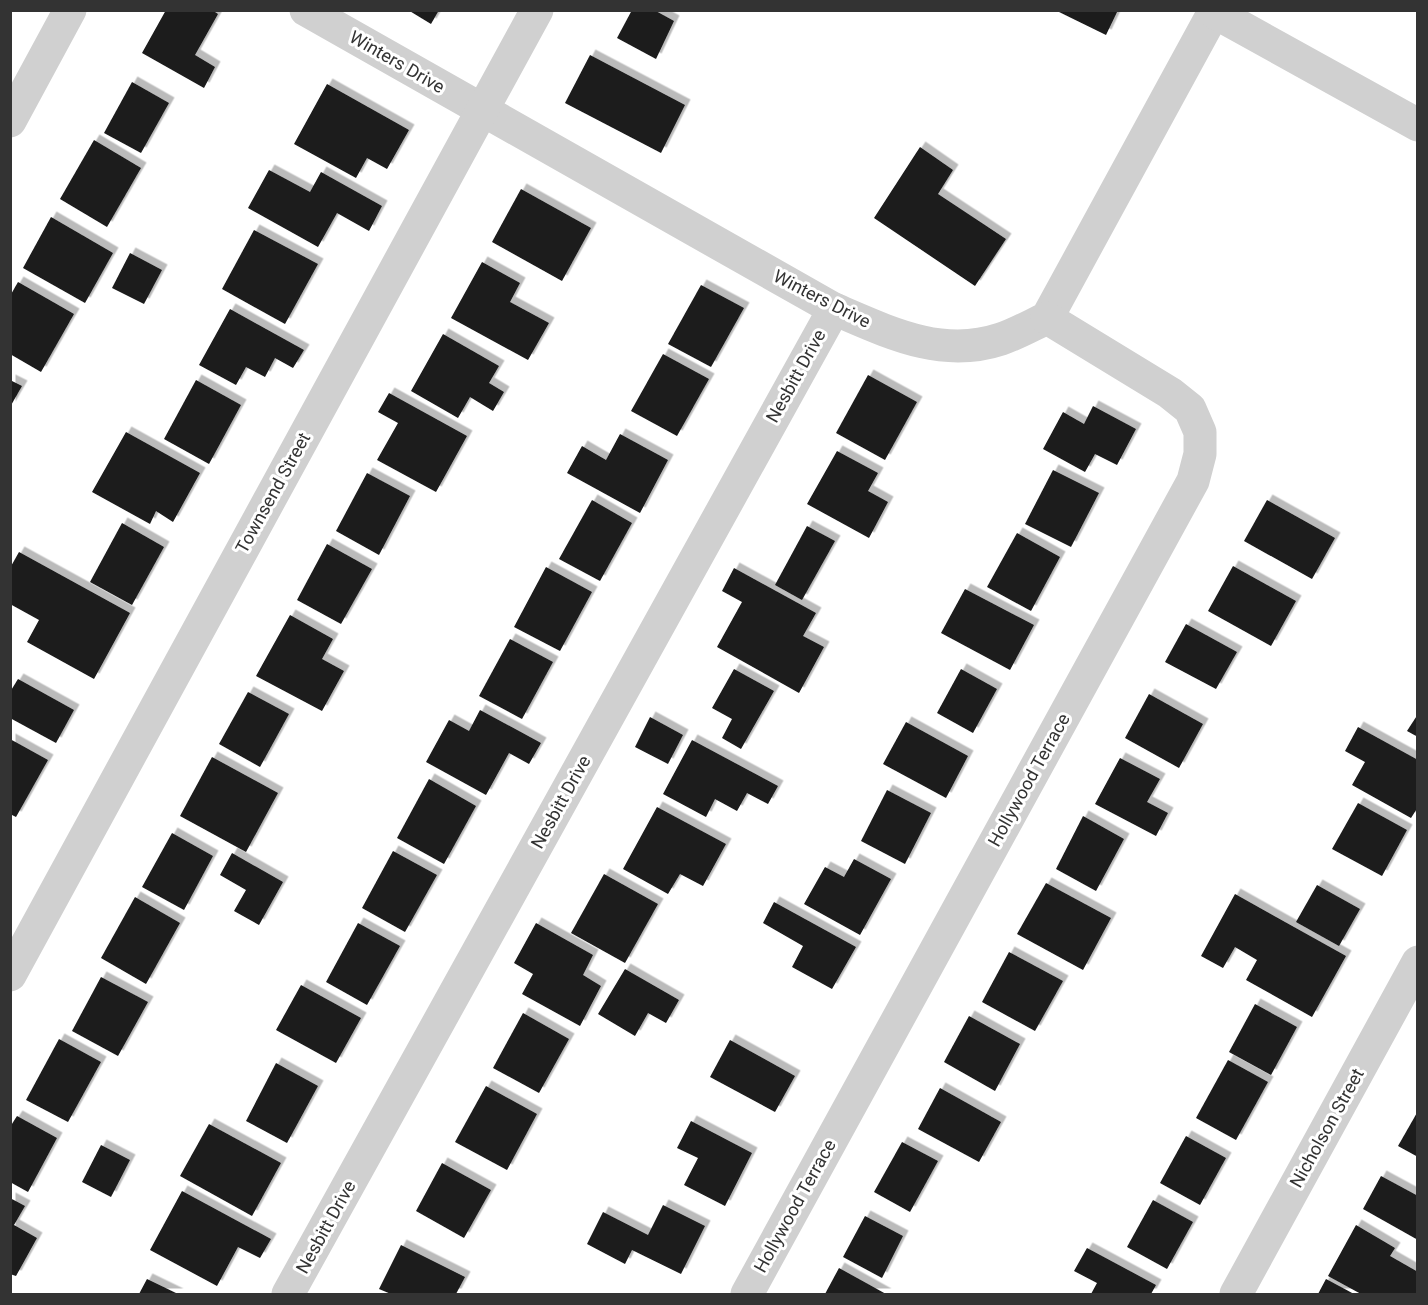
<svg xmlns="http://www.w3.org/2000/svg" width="1428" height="1305" viewBox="0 0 1428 1305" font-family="Roboto,sans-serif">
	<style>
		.building { fill: #1a1a1a; filter: url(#shadow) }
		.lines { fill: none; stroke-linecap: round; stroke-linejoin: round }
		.minor { stroke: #d0d0d0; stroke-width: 33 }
		.labels { text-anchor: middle; stroke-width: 6; stroke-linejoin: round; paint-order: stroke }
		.street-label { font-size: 18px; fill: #333; stroke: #fff }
	</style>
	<defs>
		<filter id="shadow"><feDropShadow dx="5.5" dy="-5.5" stdDeviation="0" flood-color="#0004"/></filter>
	</defs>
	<rect width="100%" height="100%" fill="#fff"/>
	<!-- building -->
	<g class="building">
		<polygon points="166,10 212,10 218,14 195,55 215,67 204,88 142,53"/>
		<polygon points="408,10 439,10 431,24"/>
		<polygon points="632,10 654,10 674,21 656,59 617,38"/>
		<polygon points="1055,10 1118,10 1106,35"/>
		<polygon points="590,55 685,105 661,153 565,103"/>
		<polygon points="132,82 169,103 141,153 104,133"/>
		<polygon points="327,84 409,130 387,169 367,158 356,178 294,144"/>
		<polygon points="94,140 141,168 107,227 60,199"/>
		<polygon points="920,147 953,170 938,194 1006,239 975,286 874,218"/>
		<polygon points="269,170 310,192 321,172 382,206 369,231 337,213 318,247 248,208"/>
		<polygon points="521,189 591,228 562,281 492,242"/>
		<polygon points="51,217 113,253 85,303 23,268"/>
		<polygon points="254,230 318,264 285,324 222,289"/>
		<polygon points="130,253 162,270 144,304 112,288"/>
		<polygon points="482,262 520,283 510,302 549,323 528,360 451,318"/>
		<polygon points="18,282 74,314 41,372 10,354 10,296"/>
		<polygon points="701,285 744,308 711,367 668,344"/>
		<polygon points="230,309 304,350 293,368 275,358 265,377 246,367 236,385 199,365"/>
		<polygon points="443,334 499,366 489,383 504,392 493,411 470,397 458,418 411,391"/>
		<polygon points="663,354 709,379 677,436 631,411"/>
		<polygon points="868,375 917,402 885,460 836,433"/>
		<polygon points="10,380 22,386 10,407"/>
		<polygon points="196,380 241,405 209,464 164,439"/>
		<polygon points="389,393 467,436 436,492 377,460 398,423 378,412"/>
		<polygon points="1093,406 1136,429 1117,465 1095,454 1085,472 1043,449 1063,412 1084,424"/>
		<polygon points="126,432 200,473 173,522 156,511 150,524 92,492"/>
		<polygon points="620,434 668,460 640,513 567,473 582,446 606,460"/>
		<polygon points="837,451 878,473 868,491 888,502 869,538 807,504"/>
		<polygon points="1053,470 1099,493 1071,547 1025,524"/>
		<polygon points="367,473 410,496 379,555 336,531"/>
		<polygon points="592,500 632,523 600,581 559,559"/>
		<polygon points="1267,500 1335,538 1312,579 1244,541"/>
		<polygon points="122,523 164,547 132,605 90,582"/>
		<polygon points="807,526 835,541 802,600 775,585"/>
		<polygon points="1017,533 1060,557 1031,611 987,587"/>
		<polygon points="327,544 372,569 341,624 297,600"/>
		<polygon points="19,552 130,613 94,679 27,642 39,620 10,604 10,568"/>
		<polygon points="1233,566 1296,601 1271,646 1208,611"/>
		<polygon points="546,567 592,592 560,651 514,627"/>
		<polygon points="734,568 816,613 803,636 824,647 799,693 717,647 742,602 722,591"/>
		<polygon points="965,589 1034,625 1010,670 941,633"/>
		<polygon points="290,615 333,639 322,659 344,671 322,711 256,676"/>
		<polygon points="1186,624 1237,652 1216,689 1165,662"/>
		<polygon points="510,639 553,662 522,719 479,696"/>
		<polygon points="734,669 774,691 741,749 722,738 732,719 712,708"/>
		<polygon points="961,669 997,689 973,733 937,713"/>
		<polygon points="18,679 74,710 56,743 10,718 10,692"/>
		<polygon points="248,692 289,714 260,767 219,744"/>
		<polygon points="1149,694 1203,724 1179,768 1125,738"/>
		<polygon points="480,710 541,743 529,764 509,753 486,795 426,762 449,720 469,731"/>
		<polygon points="1418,714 1418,737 1407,731"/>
		<polygon points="650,717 683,735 668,764 635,747"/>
		<polygon points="906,722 968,756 946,798 883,764"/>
		<polygon points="1358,727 1418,760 1418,807 1411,818 1352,785 1365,762 1345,751"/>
		<polygon points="10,739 48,760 16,817 10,814"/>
		<polygon points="692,740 778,786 768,804 747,793 737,811 715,799 706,817 663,794"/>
		<polygon points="212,757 278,793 246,852 180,816"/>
		<polygon points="1120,758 1160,779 1147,802 1168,813 1156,836 1095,804"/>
		<polygon points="429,779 476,806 444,864 397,838"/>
		<polygon points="887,790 931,813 905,864 861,841"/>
		<polygon points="1358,803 1407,830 1382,876 1332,849"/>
		<polygon points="657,807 726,844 703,886 680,874 668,894 623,869"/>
		<polygon points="1083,816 1124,839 1096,891 1056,869"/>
		<polygon points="172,833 213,856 184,910 142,887"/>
		<polygon points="393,851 437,875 405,932 362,908"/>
		<polygon points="232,853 283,882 259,925 234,911 246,890 220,875"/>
		<polygon points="854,859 891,879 860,935 804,904 825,867 844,877"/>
		<polygon points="604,874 658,904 625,963 571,933"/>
		<polygon points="1046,883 1111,918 1083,970 1017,934"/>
		<polygon points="1317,885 1360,909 1339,946 1296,922"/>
		<polygon points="1235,894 1346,956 1312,1017 1246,980 1257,960 1235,947 1223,968 1201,956"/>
		<polygon points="135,897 180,923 146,984 101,958"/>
		<polygon points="774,902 856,947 832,989 792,967 803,946 763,923"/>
		<polygon points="358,923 400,946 367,1005 326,982"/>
		<polygon points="536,923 593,955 583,975 601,986 580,1026 522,994 533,974 514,963"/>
		<polygon points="1009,952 1063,981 1035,1031 982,1002"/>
		<polygon points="625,969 679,1000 666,1023 648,1013 635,1036 598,1014"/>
		<polygon points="101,977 148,1002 118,1056 72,1031"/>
		<polygon points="301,985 361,1018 336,1063 276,1030"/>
		<polygon points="1255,1004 1297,1027 1271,1075 1229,1052"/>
		<polygon points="523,1013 569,1039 539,1093 493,1068"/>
		<polygon points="969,1016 1020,1044 995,1091 944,1062"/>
		<polygon points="59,1039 101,1062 68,1122 26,1100"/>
		<polygon points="730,1040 795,1076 775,1112 710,1077"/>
		<polygon points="1228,1060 1268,1082 1236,1140 1196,1118"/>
		<polygon points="276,1063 318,1086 287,1143 246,1121"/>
		<polygon points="486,1086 537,1114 507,1170 455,1142"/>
		<polygon points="940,1088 1001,1122 979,1162 918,1129"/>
		<polygon points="1418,1111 1418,1157 1398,1146"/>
		<polygon points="17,1116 57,1138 28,1192 10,1182 10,1127"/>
		<polygon points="691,1121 752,1153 725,1206 684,1185 698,1158 677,1148"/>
		<polygon points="209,1124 281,1163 252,1216 180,1176"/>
		<polygon points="1186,1136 1226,1158 1200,1205 1160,1183"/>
		<polygon points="902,1142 938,1161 910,1212 874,1192"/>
		<polygon points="101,1145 130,1160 111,1197 82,1182"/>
		<polygon points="442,1163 491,1190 464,1238 416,1211"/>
		<polygon points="1381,1176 1418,1196 1418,1240 1363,1209"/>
		<polygon points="182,1191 271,1239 260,1258 238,1247 217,1286 150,1250"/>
		<polygon points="10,1198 25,1206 14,1225 37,1238 16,1276 10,1274"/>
		<polygon points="1153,1200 1193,1222 1167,1269 1127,1247"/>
		<polygon points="663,1205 705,1226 681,1274 632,1250 625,1264 587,1244 603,1212 648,1235"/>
		<polygon points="865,1216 903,1236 882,1278 843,1257"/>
		<polygon points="1356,1225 1395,1248 1390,1256 1418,1272 1416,1294 1361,1294 1328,1276"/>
		<polygon points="401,1245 465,1277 456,1294 391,1294 379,1289"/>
		<polygon points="1087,1248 1156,1285 1151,1294 1091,1294 1097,1283 1074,1271"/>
		<polygon points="839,1268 886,1294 825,1294"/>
		<polygon points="147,1279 178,1294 139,1294"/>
		<polygon points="1326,1279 1354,1294 1318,1294"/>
	</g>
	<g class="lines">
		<!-- minor -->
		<g class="minor">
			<path d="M306 10 834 309C888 332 941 359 1001 339 1016 334 1032 325 1047 318L1215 10"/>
			<polyline points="1214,12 1418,125"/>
			<polyline points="10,121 70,10"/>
			<polyline points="10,975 537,10"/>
			<polyline points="288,1294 834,309"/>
			<polyline points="747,1294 1193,481 1200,454 1200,432 1190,409 1170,393 1047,318"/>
			<polyline points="1236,1294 1418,962"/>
		</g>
	</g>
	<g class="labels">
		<!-- street labels -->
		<g class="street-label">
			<text transform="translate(397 62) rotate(30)" y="6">Winters Drive</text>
			<text transform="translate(822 299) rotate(27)" y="6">Winters Drive</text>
			<text transform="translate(796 376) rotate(-61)" y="6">Nesbitt Drive</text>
			<text transform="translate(273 493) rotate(-61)" y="6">Townsend Street</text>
			<text transform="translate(1029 780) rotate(-61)" y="6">Hollywood Terrace</text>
			<text transform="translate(561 802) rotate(-61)" y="6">Nesbitt Drive</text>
			<text transform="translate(1327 1128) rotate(-61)" y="6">Nicholson Street</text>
			<text transform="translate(795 1206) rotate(-61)" y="6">Hollywood Terrace</text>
			<text transform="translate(326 1227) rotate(-61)" y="6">Nesbitt Drive</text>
		</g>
	</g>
	<!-- border -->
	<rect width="1428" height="1305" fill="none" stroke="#333333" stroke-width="24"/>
</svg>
